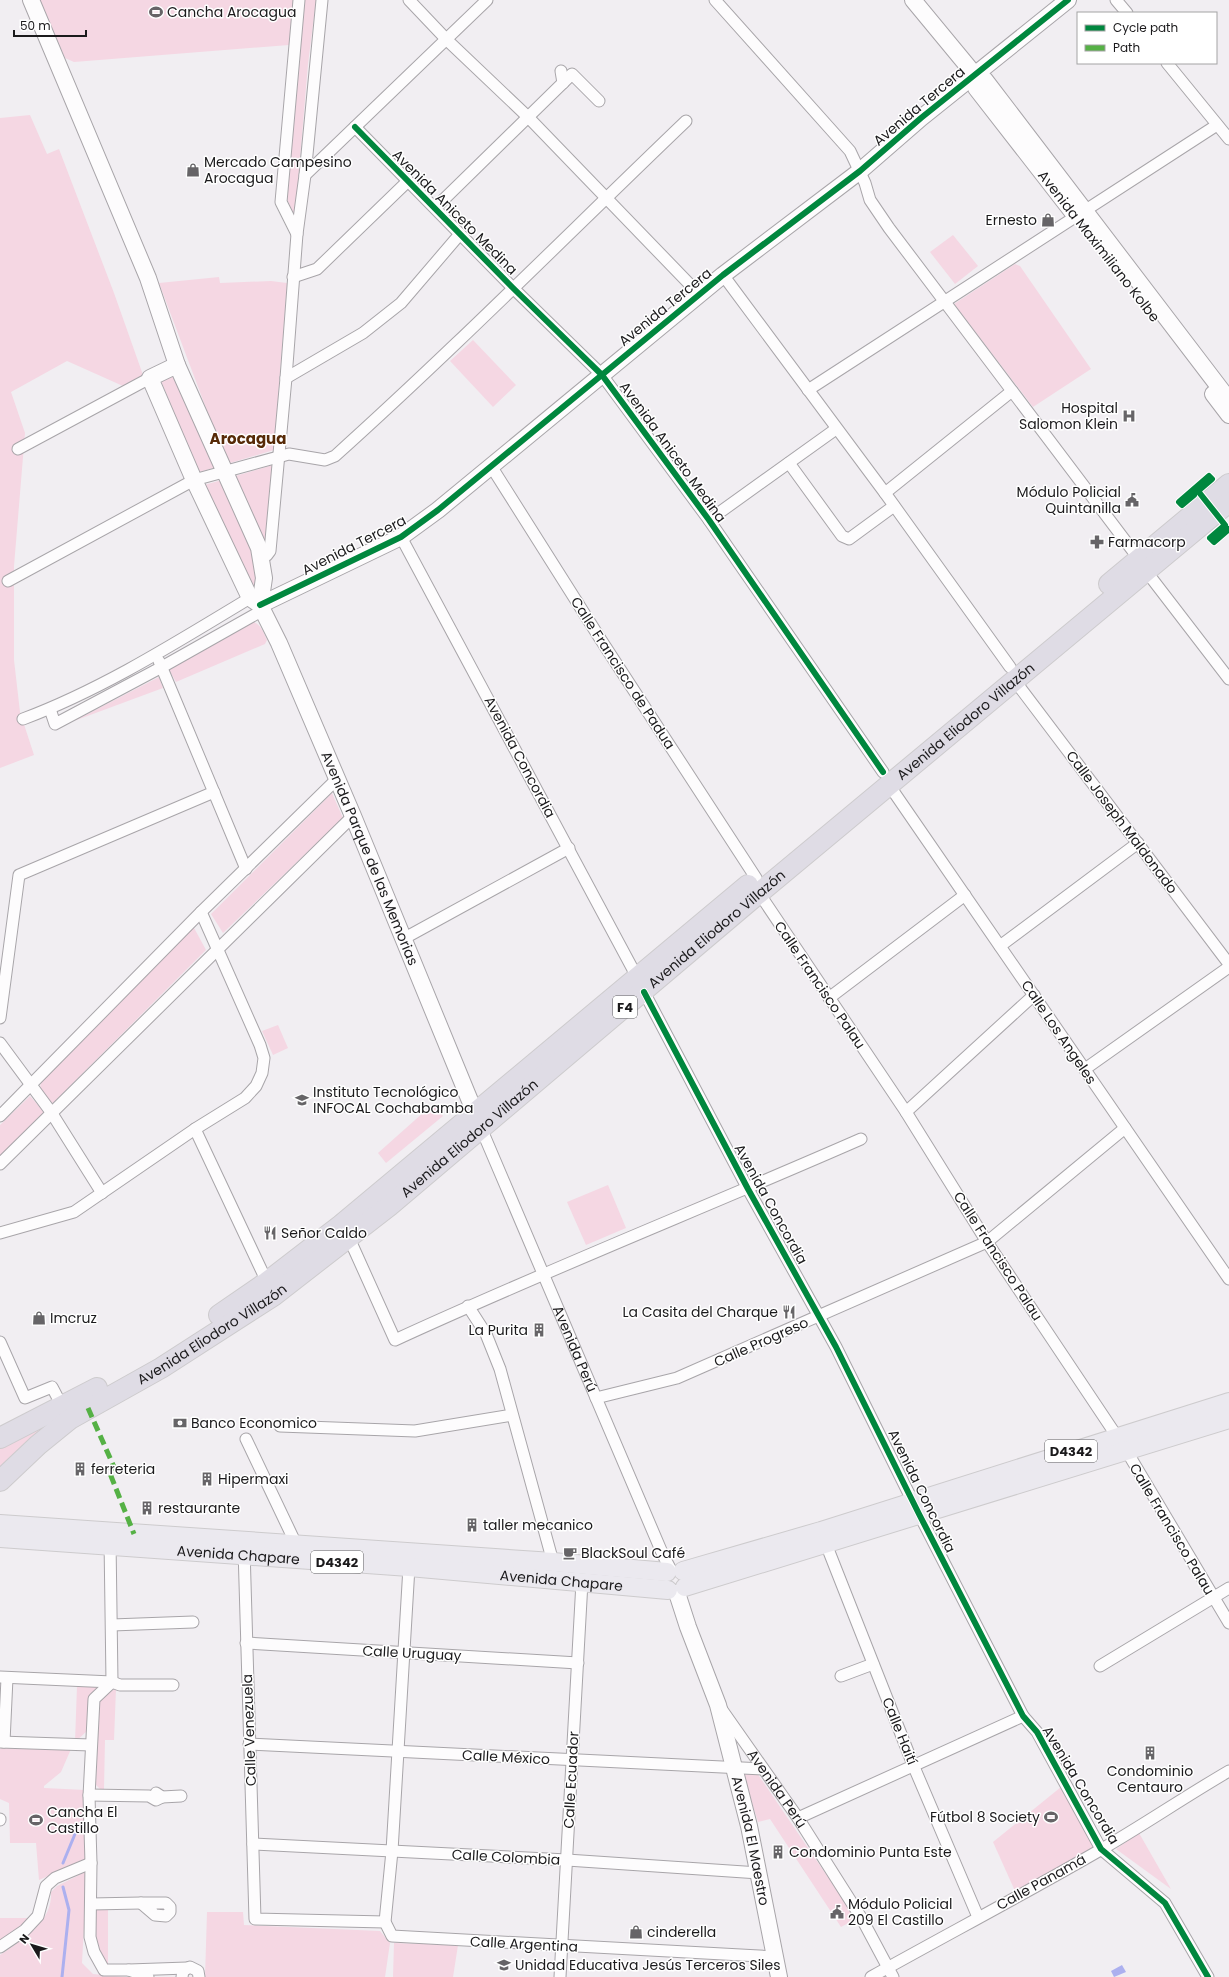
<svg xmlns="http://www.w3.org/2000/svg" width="1229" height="1977" viewBox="0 0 1229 1977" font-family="Poppins,sans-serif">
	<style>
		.green { fill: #f5d7e3 }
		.water { fill: #acb0ef }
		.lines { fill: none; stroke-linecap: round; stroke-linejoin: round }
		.stream { stroke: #acb0ef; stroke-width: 3 }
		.street-casing { stroke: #a8a5a9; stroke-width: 13 }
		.secondary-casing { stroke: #a8a5a9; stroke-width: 18 }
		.primary-casing { stroke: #cdcbcd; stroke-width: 20 }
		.highway-casing { stroke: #cdcbcd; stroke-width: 22 }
		.street { stroke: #fdfcfd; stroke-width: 11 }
		.secondary { stroke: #fdfcfd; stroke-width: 16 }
		.primary { stroke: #ebe9ef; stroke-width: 18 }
		.highway { stroke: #dfdce5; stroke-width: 20 }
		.quiet { stroke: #55b145; stroke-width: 5; stroke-dasharray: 10 5; stroke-linecap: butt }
		.cycleway-casing { stroke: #fff; stroke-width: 8 }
		.cycleway { stroke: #00873e; stroke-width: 6 }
		.labels { text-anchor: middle; stroke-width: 3; stroke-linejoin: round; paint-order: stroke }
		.shield { fill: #fff; stroke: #5f5f60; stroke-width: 1 }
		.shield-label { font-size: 13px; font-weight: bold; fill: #1b1a1c }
		.poi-label { font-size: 14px; fill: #1b1a1c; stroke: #fff; text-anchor: start }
		.street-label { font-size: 14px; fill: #1b1a1c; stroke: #fff }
		.neighbourhood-label { font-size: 15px; font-weight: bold; fill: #572a07; stroke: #fff }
	</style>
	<rect width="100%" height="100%" fill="#f1eef2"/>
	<!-- green -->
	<g class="green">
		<polygon points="40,0 293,0 289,45 74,62 65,58"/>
		<polygon points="304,0 316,0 308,64 295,217 287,199"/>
		<polygon points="30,115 47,154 59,149 114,293 143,375 123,386 67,361 11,392 25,433 14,566 14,660 20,712 34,755 0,768 0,118"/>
		<polygon points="953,235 978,266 955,284 930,252"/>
		<polygon points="1015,264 1020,266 1091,369 1033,407 954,304"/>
		<polygon points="219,277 220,283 271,281 287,283 274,450 227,464 159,283"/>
		<polygon points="473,340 516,385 493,407 450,361"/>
		<polygon points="177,372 217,467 199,472 161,381"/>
		<polygon points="273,465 265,557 232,477"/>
		<polygon points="222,480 263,578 262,587 252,591 204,485"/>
		<path d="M250 621C261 623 263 631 267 640L265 644 176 682 169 670 170 668Z"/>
		<polygon points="159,677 163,688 74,721"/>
		<polygon points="332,793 343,818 223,933 211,914"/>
		<polygon points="193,926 206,950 52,1104 40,1089 41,1081"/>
		<polygon points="278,1025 288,1048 273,1055 262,1031"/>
		<polygon points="30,1096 44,1112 0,1156 0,1125"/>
		<polygon points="433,1104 443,1116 386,1163 378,1153"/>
		<polygon points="608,1185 626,1228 586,1245 567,1202"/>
		<polygon points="42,1424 45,1428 0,1472 0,1446"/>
		<polygon points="77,1686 96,1686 98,1688 87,1731 75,1742"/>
		<path d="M116 1689 114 1740H105L104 1789H100L96 1785 98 1706C100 1697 107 1692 116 1689Z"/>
		<polygon points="3,1747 71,1749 61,1772 44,1786 44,1788 85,1790 85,1860 39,1880 36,1843 10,1843 9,1803 0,1799 0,1749"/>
		<polygon points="743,1773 757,1773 855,1917 854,1920 841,1927 770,1819 758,1822"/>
		<polygon points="1061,1787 1095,1847 1015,1891 993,1842"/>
		<polygon points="1139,1833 1171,1889 1116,1849"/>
		<path d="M87 1871 82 1963 93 1974 126 1977H0V1955C22 1940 53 1922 51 1892L57 1886Z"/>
		<path d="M108 1907V1965C101 1961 94 1942 93 1934 92 1926 94 1917 94 1909Z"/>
		<polygon points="207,1912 243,1912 244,1925 380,1931 390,1943 385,1977 205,1977"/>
		<polygon points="0,1918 32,1918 0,1944"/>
		<polygon points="394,1943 458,1945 453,1977 393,1977"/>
	</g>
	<!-- water -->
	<polygon class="water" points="1122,1965 1126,1972 1114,1977 1111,1971"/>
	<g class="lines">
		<!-- stream -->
		<g class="stream">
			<polyline points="63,1863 75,1834"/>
			<polyline points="62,1977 69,1910 63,1887"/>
		</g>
		<!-- street casing -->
		<g class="street-casing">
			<g id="street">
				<polyline points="409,0 447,40 528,117 700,295"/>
				<polyline points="715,0 850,151 865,183 870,200 889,228 1139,559"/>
				<polyline points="1116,0 1127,13"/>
				<polyline points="1167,63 1229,139"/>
				<polyline points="561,71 563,83"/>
				<polyline points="355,127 512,287 602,375 709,520 883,772"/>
				<polyline points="305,175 487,0"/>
				<polyline points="435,208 572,74 599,101"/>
				<polyline points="297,234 281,202 299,0"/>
				<polyline points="723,275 885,493 1010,667"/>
				<polyline points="293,277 317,269 408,181"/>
				<polyline points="286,378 363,333 401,303 460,234"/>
				<polyline points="808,390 1217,125"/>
				<polyline points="18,449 150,378"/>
				<polyline points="789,463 842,536 849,539 894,506"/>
				<polyline points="491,466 601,640 756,878"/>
				<polyline points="885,493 1012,391"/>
				<polyline points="709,520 836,429"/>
				<polyline points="401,537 637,977"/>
				<polyline points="261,557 267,555 270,551 286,378 297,234 305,175 322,0"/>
				<polyline points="1146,571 1229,679"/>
				<path d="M8 581 194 480 289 454 325 460 335 456C455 348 569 233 686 121"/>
				<polyline points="159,661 246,869"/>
				<polyline points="1015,681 1229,964"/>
				<polyline points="50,709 55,724 162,667 263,610"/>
				<path d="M23 719C103 689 177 642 250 598"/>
				<polyline points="889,785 1229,1279"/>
				<polyline points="759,893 906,1112 987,1242 1126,1450 1229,1623"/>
				<polyline points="403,939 569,848"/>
				<polyline points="1000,946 1138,843"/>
				<polyline points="644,992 748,1189 836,1347 919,1514 1023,1716 1037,1732 1101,1849 1165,1903 1208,1977"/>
				<polyline points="829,998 965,895"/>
				<polyline points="0,1018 19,875 214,792"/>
				<polyline points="0,1043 51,1112 102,1193"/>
				<polyline points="1085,1069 1229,967"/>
				<polyline points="906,1112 1034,995"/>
				<polyline points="0,1116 201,912 337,779"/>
				<path id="s1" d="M481 1128 663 1555 671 1570"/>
				<polyline points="195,1129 267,1282"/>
				<polyline points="0,1164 353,816"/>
				<polyline points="0,1233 74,1212 195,1129 245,1098 256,1086 262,1073 264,1058 260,1045 201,912"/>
				<path d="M349 1238 395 1340C549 1269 706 1207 861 1139"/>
				<polyline points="468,1306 486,1334 500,1369 553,1562"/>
				<polyline points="0,1342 25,1398 52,1387 62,1406"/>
				<polyline points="596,1398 677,1378 987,1242 1125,1128"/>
				<polyline points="280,1426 415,1431 512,1415"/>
				<polyline points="246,1439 296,1544"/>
				<polyline points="110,1540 112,1682 94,1699 89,1796 91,1863 90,1937 94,1952 104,1970 129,1970"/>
				<polyline points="826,1544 914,1767 978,1917"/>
				<polyline points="244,1549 255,1919 385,1922"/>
				<polyline points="409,1567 392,1851 385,1922 392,1936 776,1957"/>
				<polyline points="112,1625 193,1622"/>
				<polyline points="246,1643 578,1663"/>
				<polyline points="1100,1666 1229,1588"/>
				<polyline points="841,1676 873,1664"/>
				<polyline points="0,1677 112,1682 120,1685 173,1685"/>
				<path id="s2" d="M722 1710 798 1818 862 1919 893 1977"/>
				<polyline points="0,1742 91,1745"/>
				<polyline points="4,1742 7,1678"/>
				<polyline points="249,1744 763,1769"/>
				<polyline points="156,1793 162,1797 181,1796"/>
				<polyline points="89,1795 149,1796 156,1800 162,1797"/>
				<polyline points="798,1818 1023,1716"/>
				<polyline points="0,1819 0,1820"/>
				<polyline points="253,1844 567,1860 759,1873"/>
				<polyline points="91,1904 141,1903"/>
				<polyline points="151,1911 151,1906 155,1903 166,1903 170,1907 170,1912 166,1916 155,1915 141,1903 155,1903"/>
				<polyline points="0,1947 25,1930 38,1916 46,1886 55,1878 91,1863"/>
				<polyline points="148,1977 129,1970 187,1968"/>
				<polyline points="182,1977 183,1971 190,1967 198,1971 199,1977"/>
				<polyline points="560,1977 582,1582"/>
				<path d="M871 1977C948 1934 1026 1893 1102 1849 1145 1824 1186 1796 1229 1771"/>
			</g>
		</g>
		<!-- secondary casing -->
		<g class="secondary-casing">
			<g id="secondary">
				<polyline points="31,0 148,278 177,365 259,548 264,578 260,605"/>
				<polyline points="913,0 975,75 985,80 1229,400"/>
				<polyline points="975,75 976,88 1074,214"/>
				<path id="s3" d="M177 365 150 378 194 480 250 598 260 605 279 643 353 816 475 1113"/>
				<polyline points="1213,394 1229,415"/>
				<polyline points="260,605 401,537 438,510 723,275 860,171 921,118 1068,0"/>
				<path id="s4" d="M677 1593 688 1627 718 1705 749 1826 779 1977"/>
			</g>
		</g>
		<!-- primary casing -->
		<g class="primary-casing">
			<g id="primary">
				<polyline points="0,1524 553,1562 667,1572"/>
				<path id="s5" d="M0 1538 409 1567 668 1590"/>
				<polyline points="683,1571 821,1531 1229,1402"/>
				<polyline points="685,1587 1229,1419"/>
			</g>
		</g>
		<!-- highway casing -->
		<g class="highway-casing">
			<g id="highway">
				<polyline points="1109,584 1229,484"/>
				<polyline points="219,1315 267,1282 341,1225 748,885"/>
				<polyline points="0,1438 97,1388"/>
				<path id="s6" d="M0 1481 38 1445 70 1419 161 1368 273 1296 389 1206 759 893 1229 502"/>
			</g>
		</g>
		<!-- street -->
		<use href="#street" class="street"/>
		<!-- secondary -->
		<use href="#secondary" class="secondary"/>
		<!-- primary -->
		<use href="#primary" class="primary"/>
		<!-- highway -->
		<use href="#highway" class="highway"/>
		<!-- quiet -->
		<polyline class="quiet" points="88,1408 114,1467 109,1471 134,1534"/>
		<!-- cycleway casing -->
		<g class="cycleway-casing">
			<g id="cycleway">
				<polyline points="355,127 512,287 602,375 709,520 883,772"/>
				<polyline points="1194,495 1182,505 1179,502 1209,476 1212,479 1198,491 1225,525 1210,538 1214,542 1229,529"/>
				<polyline points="260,605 401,537 438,510 723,275 860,171 921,118 1068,0"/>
				<polyline points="644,992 748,1189 836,1347 919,1514 1023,1716 1037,1732 1101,1849 1165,1903 1208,1977"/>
			</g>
		</g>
		<!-- cycleway -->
		<use href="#cycleway" class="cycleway"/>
	</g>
	<!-- icons -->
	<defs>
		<g id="stadium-bare" transform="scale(1.08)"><path d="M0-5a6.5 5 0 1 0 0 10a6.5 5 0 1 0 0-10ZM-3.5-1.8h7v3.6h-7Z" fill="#666467" stroke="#fff" stroke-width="2.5" paint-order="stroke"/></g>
		<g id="shop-bare" transform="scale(1.08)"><path d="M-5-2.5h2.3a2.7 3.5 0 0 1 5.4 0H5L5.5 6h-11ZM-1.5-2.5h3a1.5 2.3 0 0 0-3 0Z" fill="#666467" stroke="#fff" stroke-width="2.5" paint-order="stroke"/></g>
		<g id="hospital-bare" transform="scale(1.08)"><path d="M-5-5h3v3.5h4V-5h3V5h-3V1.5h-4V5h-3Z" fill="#666467" stroke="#fff" stroke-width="2.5" paint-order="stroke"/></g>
		<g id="civic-bare" transform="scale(1.08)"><path d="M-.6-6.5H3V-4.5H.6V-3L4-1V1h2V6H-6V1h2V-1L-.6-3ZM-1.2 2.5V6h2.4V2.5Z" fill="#666467" stroke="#fff" stroke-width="2.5" paint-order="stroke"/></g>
		<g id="pharmacy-bare" transform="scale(1.08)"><path d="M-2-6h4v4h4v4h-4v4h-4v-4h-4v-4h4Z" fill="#666467" stroke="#fff" stroke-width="2.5" paint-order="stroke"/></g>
		<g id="university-bare" transform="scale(1.08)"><path d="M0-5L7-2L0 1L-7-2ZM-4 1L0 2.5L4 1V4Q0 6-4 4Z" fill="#666467" stroke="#fff" stroke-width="2.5" paint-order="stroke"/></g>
		<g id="restaurant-bare" transform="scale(1.08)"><path d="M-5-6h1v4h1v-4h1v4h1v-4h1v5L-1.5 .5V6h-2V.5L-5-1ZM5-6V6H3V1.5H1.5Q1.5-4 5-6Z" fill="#666467" stroke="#fff" stroke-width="2.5" paint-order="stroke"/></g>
		<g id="building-bare" transform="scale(1.08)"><path d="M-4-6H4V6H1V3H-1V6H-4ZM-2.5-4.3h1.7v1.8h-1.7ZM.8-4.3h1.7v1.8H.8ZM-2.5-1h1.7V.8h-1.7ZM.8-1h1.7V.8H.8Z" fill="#666467" stroke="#fff" stroke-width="2.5" paint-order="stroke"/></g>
		<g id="bank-bare" transform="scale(1.08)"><path d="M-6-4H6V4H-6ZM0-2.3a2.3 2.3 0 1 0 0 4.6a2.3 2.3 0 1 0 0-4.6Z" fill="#666467" stroke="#fff" stroke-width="2.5" paint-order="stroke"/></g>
		<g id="cafe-bare" transform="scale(1.08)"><path d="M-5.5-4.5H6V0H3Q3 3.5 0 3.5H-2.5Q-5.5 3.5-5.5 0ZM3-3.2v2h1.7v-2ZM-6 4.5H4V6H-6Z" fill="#666467" stroke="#fff" stroke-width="2.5" paint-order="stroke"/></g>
		<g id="school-bare" transform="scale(1.08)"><path d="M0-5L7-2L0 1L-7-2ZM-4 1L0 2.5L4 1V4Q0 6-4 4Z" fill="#666467" stroke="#fff" stroke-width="2.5" paint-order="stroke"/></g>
	</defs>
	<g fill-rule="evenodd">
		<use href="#stadium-bare" x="156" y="12"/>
		<use href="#shop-bare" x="193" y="170"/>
		<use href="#shop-bare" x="1048" y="220"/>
		<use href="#hospital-bare" x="1129" y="416"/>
		<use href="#civic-bare" x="1132" y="500"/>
		<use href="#pharmacy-bare" x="1097" y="542"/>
		<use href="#university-bare" x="302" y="1100"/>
		<use href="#restaurant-bare" x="270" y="1233"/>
		<use href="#restaurant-bare" x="789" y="1312"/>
		<use href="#shop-bare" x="39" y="1318"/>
		<use href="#building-bare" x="539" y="1330"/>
		<use href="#bank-bare" x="180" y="1423"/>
		<use href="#building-bare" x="80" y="1469"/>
		<use href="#building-bare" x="207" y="1479"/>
		<use href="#building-bare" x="147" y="1508"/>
		<use href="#building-bare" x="472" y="1525"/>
		<use href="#cafe-bare" x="570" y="1553"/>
		<use href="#building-bare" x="1150" y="1753"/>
		<use href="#stadium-bare" x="1051" y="1817"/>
		<use href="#stadium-bare" x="36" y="1820"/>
		<use href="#building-bare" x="778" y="1852"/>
		<use href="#civic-bare" x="837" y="1912"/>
		<use href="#shop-bare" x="636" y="1932"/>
		<use href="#school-bare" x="504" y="1965"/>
	</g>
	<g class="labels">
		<!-- shield labels -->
		<g class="shield">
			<rect x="613" y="996" width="24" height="22" rx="3"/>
			<rect x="1045" y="1440" width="52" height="22" rx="3"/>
			<rect x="311" y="1551" width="52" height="22" rx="3"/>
		</g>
		<g class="shield-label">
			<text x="625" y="1012">F4</text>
			<text x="1071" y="1456">D4342</text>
			<text x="337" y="1567">D4342</text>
		</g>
		<!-- poi labels -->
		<g class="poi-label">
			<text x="167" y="17">Cancha Arocagua</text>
			<text x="204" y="167">Mercado Campesino<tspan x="204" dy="16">Arocagua</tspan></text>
			<text x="1037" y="225" text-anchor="end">Ernesto</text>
			<text x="1118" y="413" text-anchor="end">Hospital<tspan x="1118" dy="16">Salomon Klein</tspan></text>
			<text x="1121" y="497" text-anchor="end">Módulo Policial<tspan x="1121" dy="16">Quintanilla</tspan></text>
			<text x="1108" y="547">Farmacorp</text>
			<text x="313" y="1097">Instituto Tecnológico<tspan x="313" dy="16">INFOCAL Cochabamba</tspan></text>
			<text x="281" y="1238">Señor Caldo</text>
			<text x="778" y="1317" text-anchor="end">La Casita del Charque</text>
			<text x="50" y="1323">Imcruz</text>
			<text x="528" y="1335" text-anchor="end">La Purita</text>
			<text x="191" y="1428">Banco Economico</text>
			<text x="91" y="1474">ferreteria</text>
			<text x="218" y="1484">Hipermaxi</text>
			<text x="158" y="1513">restaurante</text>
			<text x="483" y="1530">taller mecanico</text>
			<text x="581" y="1558">BlackSoul Café</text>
			<text x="1150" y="1776" text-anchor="middle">Condominio<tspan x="1150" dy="16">Centauro</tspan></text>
			<text x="47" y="1817">Cancha El<tspan x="47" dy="16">Castillo</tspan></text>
			<text x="1040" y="1822" text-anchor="end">Fútbol 8 Society</text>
			<text x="789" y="1857">Condominio Punta Este</text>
			<text x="848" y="1909">Módulo Policial<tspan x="848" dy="16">209 El Castillo</tspan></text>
			<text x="647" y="1937">cinderella</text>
			<text x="515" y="1970">Unidad Educativa Jesús Terceros Siles</text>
		</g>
		<!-- street labels -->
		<g class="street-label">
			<text transform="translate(919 106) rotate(-40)" y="5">Avenida Tercera</text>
			<text transform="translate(455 212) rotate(45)" y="5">Avenida Aniceto Medina</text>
			<text transform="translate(1099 246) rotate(52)" y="5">Avenida Maximiliano Kolbe</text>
			<text transform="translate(665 307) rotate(-39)" y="5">Avenida Tercera</text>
			<text transform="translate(673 452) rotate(54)" y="5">Avenida Aniceto Medina</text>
			<text transform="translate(354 545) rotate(-27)" y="5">Avenida Tercera</text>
			<text transform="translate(623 673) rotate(57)" y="5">Calle Francisco de Padua</text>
			<text dy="5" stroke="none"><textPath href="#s6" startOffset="1231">Avenida Eliodoro Villazón</textPath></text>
			<text transform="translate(520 757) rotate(62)" y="5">Avenida Concordia</text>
			<text transform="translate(1122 822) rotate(53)" y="5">Calle Joseph Maldonado</text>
			<text dy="5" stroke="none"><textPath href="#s3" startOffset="560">Avenida Parque de las Memorias</textPath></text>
			<text dy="5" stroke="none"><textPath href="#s6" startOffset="907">Avenida Eliodoro Villazón</textPath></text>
			<text transform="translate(820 985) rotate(56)" y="5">Calle Francisco Palau</text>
			<text transform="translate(1059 1032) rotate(56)" y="5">Calle Los Angeles</text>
			<text dy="5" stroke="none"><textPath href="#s6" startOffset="583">Avenida Eliodoro Villazón</textPath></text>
			<text transform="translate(771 1204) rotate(61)" y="5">Avenida Concordia</text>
			<text transform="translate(998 1256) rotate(57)" y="5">Calle Francisco Palau</text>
			<text dy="5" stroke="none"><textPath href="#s6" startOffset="259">Avenida Eliodoro Villazón</textPath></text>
			<text transform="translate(761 1342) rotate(-24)" y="5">Calle Progreso</text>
			<text dy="5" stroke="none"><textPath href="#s1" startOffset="240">Avenida Perú</textPath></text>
			<text transform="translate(922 1491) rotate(64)" y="5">Avenida Concordia</text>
			<text transform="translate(1172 1529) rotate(59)" y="5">Calle Francisco Palau</text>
			<text dy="5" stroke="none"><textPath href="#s5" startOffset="239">Avenida Chapare</textPath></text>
			<text dy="5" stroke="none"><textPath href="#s5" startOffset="563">Avenida Chapare</textPath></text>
			<text transform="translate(412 1653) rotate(3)" y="5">Calle Uruguay</text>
			<text transform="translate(249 1730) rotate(-92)" y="5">Calle Venezuela</text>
			<text transform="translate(900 1731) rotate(68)" y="5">Calle Haití</text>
			<text transform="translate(506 1757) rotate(3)" y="5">Calle México</text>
			<text transform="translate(571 1780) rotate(-87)" y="5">Calle Ecuador</text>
			<text transform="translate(1081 1785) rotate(59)" y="5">Avenida Concordia</text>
			<text dy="5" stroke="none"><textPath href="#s2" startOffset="96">Avenida Perú</textPath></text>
			<text dy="5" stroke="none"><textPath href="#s4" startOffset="259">Avenida El Maestro</textPath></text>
			<text transform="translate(506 1857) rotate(3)" y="5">Calle Colombia</text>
			<text transform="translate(1041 1882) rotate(-29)" y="5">Calle Panamá</text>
			<text transform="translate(524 1944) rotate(3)" y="5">Calle Argentina</text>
		</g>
		<!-- neighbourhood labels -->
		<g class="neighbourhood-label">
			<text x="248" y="444">Arocagua</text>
		</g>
	</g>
	<!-- legend -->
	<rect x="1077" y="12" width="140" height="52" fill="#ffffff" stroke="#a4a3a4"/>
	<rect x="1085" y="25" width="20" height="6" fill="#00873e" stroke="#a4a3a4"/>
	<text x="1113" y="32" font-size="12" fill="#1b1a1c">Cycle path</text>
	<rect x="1085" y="45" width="20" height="6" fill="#55b145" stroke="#a4a3a4"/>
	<text x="1113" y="52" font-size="12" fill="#1b1a1c">Path</text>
	<!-- north arrow -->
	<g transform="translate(32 1945) rotate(308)" stroke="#ffffff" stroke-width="3" paint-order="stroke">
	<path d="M0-3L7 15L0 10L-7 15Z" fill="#1b1a1c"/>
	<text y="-6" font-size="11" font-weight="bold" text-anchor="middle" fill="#1b1a1c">N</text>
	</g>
	<!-- scale -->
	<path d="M14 30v6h72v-6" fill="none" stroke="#1b1a1c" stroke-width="2"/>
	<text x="20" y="30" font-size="12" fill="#1b1a1c" stroke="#ffffff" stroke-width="3" paint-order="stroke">50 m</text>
</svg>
